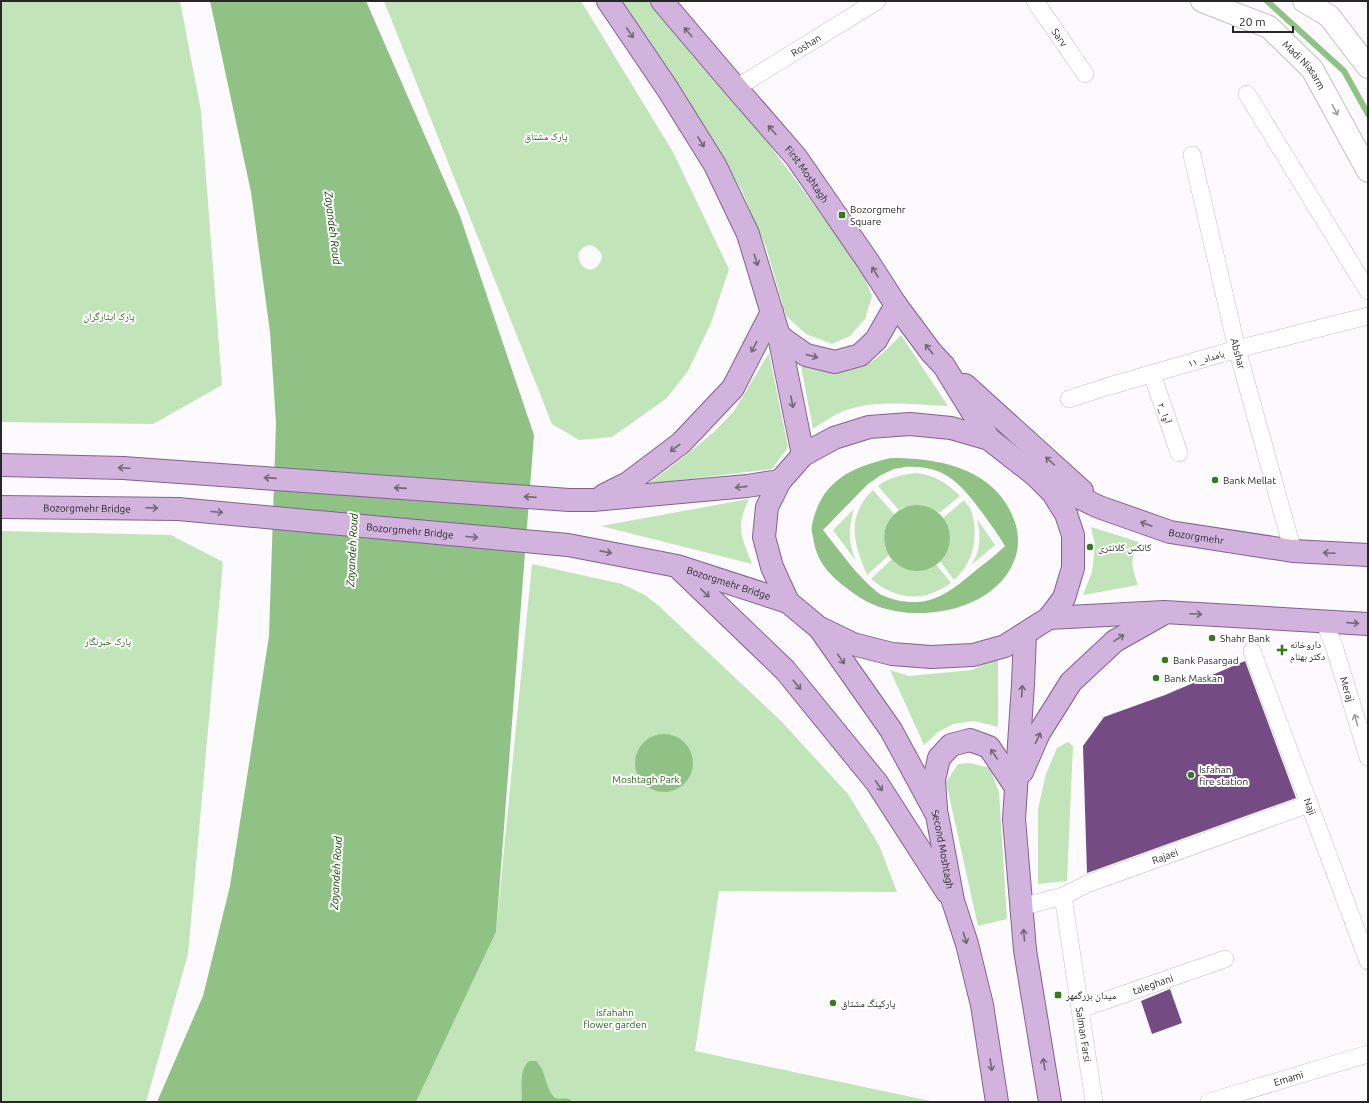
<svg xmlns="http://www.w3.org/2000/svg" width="1369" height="1103" viewBox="0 0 1369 1103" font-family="Ubuntu,'Noto Naskh Arabic',sans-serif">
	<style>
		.green { fill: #c1e4b8; fill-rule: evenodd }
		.water { fill: #91c285; fill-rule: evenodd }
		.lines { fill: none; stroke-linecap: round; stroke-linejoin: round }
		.stream { stroke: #91c285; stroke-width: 6 }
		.building { fill: #744b83 }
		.street-casing { stroke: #c3c0c4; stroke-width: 18 }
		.secondary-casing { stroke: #c3c0c4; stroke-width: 24 }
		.primary-casing { stroke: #82618f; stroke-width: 24 }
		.street { stroke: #fff; stroke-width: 17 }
		.secondary { stroke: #fff; stroke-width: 22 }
		.primary { stroke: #d1b3dd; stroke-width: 22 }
		.oneway { stroke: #746679 }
		.oneway2 { stroke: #9e9e9e }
		.poi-dot { fill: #347b1f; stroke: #fff; stroke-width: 1.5 }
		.labels { text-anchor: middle; stroke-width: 4; stroke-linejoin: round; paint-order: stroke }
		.street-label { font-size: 10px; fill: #282728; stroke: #fff }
		.park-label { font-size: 10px; fill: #286514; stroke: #fff }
		.poi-label { font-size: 10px; fill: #282728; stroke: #fff; text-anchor: start }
		.water-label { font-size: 11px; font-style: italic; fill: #134203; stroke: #fff }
	</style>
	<rect width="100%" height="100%" fill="#fdfafe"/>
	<!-- green -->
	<g class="green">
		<polygon points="1,1 180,1 201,111 222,385 153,424 1,422"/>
		<path d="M384 1H581L673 152 729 269 711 323 688 371 667 398 612 437 579 440 552 424ZM590 245C599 248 606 256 599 264 587 282 565 250 590 245Z"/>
		<polygon points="618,1 651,1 763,136 839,239 864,276 872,296 865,319 850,336 832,344 806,334 786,316 766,247 742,191 709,133"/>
		<path d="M901 335 948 406C912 405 871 398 837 414 829 418 821 424 813 429L801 366C825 372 848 375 871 362 882 355 892 344 901 335Z"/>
		<polygon points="769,353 788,447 772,469 648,484 685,456 714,432 734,411"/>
		<path d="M916 473C935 475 947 483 960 496L939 513 937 511 903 507 899 510 878 486C889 477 902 475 916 473Z"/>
		<path d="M873 490 894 514C884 525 880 543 889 555L867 575C854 544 845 517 873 490Z"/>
		<path d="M749 499C735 528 741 535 752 564L601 526Z"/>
		<path d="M964 500C966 503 970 507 971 510 973 514 973 519 974 523 977 544 971 565 954 580L940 561C951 547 951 533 943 518Z"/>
		<path d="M854 509C848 527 848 543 856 561L833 530Z"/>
		<path d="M977 519 995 545 971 565C981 551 981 535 977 519Z"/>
		<path d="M1091 527 1139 542C1130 561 1131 564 1138 585L1083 595 1092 572 1095 545Z"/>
		<polygon points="1,531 171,535 223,562 188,954 146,1102 1,1102"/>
		<path d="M892 559 897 565 934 566 936 564 951 583C923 603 896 600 871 579Z"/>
		<polygon points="532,564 622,584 645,595 659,606 781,721 848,794 879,845 897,892 719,891 695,1051 935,1102 416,1102 496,932"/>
		<polygon points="998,657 998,727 974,721 953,724 938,732 924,745 890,670 909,676 972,670"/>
		<polygon points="1068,742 1073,746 1067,881 1038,884 1038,809 1046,774 1057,748"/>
		<polygon points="970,763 990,768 999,792 1007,919 978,926 946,782 958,764"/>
	</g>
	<!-- water -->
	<g class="water">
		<polygon points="210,1 366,1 460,216 534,435 496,932 416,1102 157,1102 203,996 230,886 269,636 276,423 270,332 251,192"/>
		<path d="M891 458C939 458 993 468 1013 517 1019 531 1020 547 1014 561 995 610 921 623 877 606 865 602 854 594 844 586 826 572 816 559 813 537 812 533 811 529 812 525 821 481 851 467 891 458ZM905 467C944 465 959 482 981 511 989 522 998 534 1005 546 996 555 985 563 975 571 950 592 931 608 896 600 890 598 882 596 877 592 856 575 840 551 823 530L868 484 881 475 894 469Z"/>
		<circle cx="917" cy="538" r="33"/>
		<circle cx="664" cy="763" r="29"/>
		<path d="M529 1061H536C539 1065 542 1068 543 1072 546 1080 548 1090 553 1096 558 1102 567 1095 573 1102H520L522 1099C522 1087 519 1070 529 1061Z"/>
	</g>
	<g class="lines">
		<!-- stream -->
		<polyline class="stream" points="1267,1 1344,71 1368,114"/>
	</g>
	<!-- building -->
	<g class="building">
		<polygon points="1245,661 1296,798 1087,873 1083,746 1104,717 1165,695"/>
		<polygon points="1170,989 1182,1023 1152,1034 1141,1001"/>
	</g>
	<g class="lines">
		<!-- street casing -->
		<g class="street-casing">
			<g id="street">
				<path id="s1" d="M1035 1 1085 74"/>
				<path id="s2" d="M736 88 877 1"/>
				<polyline points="1247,94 1368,291"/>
				<path id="s3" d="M1192 155 1237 349 1293 551"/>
				<polyline points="1152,374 1179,453"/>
				<polyline points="1069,399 1106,387 1237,349 1368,316"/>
				<path id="s4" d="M1324 621 1334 646 1368 757"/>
				<path id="s5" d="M1252 651 1368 961"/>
				<path id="s6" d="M1063 896 1094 1102"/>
				<path id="s7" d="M1021 907 1063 896 1087 884 1309 804"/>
				<path id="s8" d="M1081 1009 1225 959"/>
				<path id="s9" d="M1209 1102 1368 1054"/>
			</g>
		</g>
		<!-- secondary casing -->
		<g class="secondary-casing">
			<g id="secondary">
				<path id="s10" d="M1202 1 1269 27 1312 69 1368 171"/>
				<polyline points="1304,1 1329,16 1368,67"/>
			</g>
		</g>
		<!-- primary casing -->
		<g class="primary-casing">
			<g id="primary">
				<polyline points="608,1 667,88 715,165 748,234 779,336 803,455"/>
				<path id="s11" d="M662 1 736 88 796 157 867 260 896 305 931 352 944 366 989 439"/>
				<polyline points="779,336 806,355 835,362 860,355 876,340 896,305"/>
				<polyline points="965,385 1082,491"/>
				<polygon points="910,424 951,428 989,439 1035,475 1053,493 1066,514 1073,535 1073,568 1064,598 1049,618 1005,646 973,655 931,657 892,654 853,644 818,627 788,602 772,567 764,537 767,507 780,481 803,455 834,438 869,427"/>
				<polyline points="1,465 123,468 569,500 593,500 747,486 780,481"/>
				<path id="s12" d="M1043 480 1099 507 1170 532 1293 551 1368 555"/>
				<polyline points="604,495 628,483 681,443 733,388 772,312"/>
				<path id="s13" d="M1 507 178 509 568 545 677 566 788 602"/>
				<polyline points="681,570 785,670 877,783 947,892"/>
				<polyline points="1049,618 1164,612 1368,624"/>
				<path id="s14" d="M820 629 891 730 937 815 953 901 967 944 982 1005 997 1102"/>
				<polyline points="1025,634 1023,684 1014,819 1025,950 1050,1102"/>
				<polyline points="1022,772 1039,733 1071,682 1115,641 1161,615"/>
				<polyline points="936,808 934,780 939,758 951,745 970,740 989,747 1015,786"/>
			</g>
		</g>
		<!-- street -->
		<use href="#street" class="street"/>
		<!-- secondary -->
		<use href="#secondary" class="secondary"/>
		<!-- primary -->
		<use href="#primary" class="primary"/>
	</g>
	<!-- one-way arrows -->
	<defs><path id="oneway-shaft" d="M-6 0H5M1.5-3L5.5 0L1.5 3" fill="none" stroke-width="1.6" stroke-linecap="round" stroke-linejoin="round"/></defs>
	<g class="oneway">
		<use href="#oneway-shaft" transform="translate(688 32) rotate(-130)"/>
		<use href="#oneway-shaft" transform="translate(630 33) rotate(56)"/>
		<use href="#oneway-shaft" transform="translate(772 130) rotate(-131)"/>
		<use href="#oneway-shaft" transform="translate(701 142) rotate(58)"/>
		<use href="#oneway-shaft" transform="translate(756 260) rotate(73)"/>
		<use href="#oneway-shaft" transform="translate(875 272) rotate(-122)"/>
		<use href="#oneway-shaft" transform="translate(754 347) rotate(117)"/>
		<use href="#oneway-shaft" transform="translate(929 349) rotate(-128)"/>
		<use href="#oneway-shaft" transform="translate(812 356) rotate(15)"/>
		<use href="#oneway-shaft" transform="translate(792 402) rotate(79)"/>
		<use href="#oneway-shaft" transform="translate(675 448) rotate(143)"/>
		<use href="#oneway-shaft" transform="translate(1050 461) rotate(-138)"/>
		<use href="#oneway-shaft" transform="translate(124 468) rotate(-177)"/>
		<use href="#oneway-shaft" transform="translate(270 478) rotate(-176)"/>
		<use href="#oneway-shaft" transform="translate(741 487) rotate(174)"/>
		<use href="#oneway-shaft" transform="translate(400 488) rotate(-176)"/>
		<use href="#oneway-shaft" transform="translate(530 497) rotate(-176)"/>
		<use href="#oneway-shaft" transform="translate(152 508) rotate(2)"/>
		<use href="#oneway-shaft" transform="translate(217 512) rotate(5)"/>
		<use href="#oneway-shaft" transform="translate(1146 524) rotate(-160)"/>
		<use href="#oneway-shaft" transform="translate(472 537) rotate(5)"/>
		<use href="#oneway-shaft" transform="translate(606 552) rotate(11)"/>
		<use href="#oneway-shaft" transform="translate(1329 553) rotate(-177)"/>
		<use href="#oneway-shaft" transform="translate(705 593) rotate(44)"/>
		<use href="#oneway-shaft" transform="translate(1196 614) rotate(3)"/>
		<use href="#oneway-shaft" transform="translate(1353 623) rotate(4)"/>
		<use href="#oneway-shaft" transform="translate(1119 638) rotate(-32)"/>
		<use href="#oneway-shaft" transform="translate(841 659) rotate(55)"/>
		<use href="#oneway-shaft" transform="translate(797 685) rotate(51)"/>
		<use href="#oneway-shaft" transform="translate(1022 691) rotate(-86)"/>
		<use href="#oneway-shaft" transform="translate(1038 738) rotate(-64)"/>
		<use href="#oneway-shaft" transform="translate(994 754) rotate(-124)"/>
		<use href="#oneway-shaft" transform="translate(879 786) rotate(56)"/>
		<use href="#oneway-shaft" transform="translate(1024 935) rotate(-95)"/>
		<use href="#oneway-shaft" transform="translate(965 938) rotate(73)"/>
		<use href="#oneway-shaft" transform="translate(1044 1064) rotate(-99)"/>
		<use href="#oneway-shaft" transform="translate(991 1065) rotate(81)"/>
	</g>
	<g class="oneway2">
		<use href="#oneway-shaft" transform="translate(1335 110) rotate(62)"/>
		<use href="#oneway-shaft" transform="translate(1356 720) rotate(-106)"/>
	</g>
	<!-- markers -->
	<g class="poi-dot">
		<rect x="838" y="211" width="8" height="8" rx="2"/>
		<circle cx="1215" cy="480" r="4"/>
		<circle cx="1090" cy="547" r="4"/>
		<circle cx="1212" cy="638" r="4"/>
		<path d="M1280 644h4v4h4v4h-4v4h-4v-4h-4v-4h4z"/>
		<circle cx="1165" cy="660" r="4"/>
		<circle cx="1156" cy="678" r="4"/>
		<circle cx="1191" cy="775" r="4"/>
		<rect x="1054" y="991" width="8" height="8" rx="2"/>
		<circle cx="833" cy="1003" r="4"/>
	</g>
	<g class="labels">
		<!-- street labels -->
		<g class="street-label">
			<text dy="4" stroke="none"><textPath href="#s1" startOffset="44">Sarv</textPath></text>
			<text dy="4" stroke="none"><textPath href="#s2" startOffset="82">Roshan</textPath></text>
			<text dy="4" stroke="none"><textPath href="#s10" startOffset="124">Madi Niasarm</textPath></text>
			<text dy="4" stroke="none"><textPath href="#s11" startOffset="226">First Moshtagh</textPath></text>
			<text dy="4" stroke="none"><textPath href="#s3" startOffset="204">Abshar</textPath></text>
			<text transform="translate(1206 358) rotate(-17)" y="4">۱۱ _بامداد</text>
			<text transform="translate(1165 413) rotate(71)" y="4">۲_ آوا</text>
			<text dy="4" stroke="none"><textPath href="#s13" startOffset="86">Bozorgmehr Bridge</textPath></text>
			<text dy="4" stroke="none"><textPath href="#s13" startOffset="410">Bozorgmehr Bridge</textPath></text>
			<text dy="4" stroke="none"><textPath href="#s12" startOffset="164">Bozorgmehr</textPath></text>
			<text dy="4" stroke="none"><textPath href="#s13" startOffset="734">Bozorgmehr Bridge</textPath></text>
			<text dy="4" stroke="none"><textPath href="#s4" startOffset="72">Meraj</textPath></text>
			<text dy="4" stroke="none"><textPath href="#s5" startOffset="166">Naji</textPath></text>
			<text dy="4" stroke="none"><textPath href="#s14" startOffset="255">Second Moshtagh</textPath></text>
			<text dy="4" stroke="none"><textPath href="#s7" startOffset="153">Rajaei</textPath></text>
			<text dy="4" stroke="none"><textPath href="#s8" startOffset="76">taleghani</textPath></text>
			<text dy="4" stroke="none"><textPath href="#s6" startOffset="140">Salman Farsi</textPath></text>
			<text dy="4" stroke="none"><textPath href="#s9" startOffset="83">Emami</textPath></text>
		</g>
		<!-- park labels -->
		<g class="park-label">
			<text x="546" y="140">پارک مشتاق</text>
			<text x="109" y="320">پارک ایثارگران</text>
			<text x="108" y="645">پارک خبرنگار</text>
			<text x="646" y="783">Moshtagh Park</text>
			<text x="615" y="1016">isfahahn<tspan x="615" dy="12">flower garden</tspan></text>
		</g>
		<!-- poi labels -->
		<g class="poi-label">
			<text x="850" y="213">Bozorgmehr<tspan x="850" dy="12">Square</tspan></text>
			<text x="1223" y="484">Bank Mellat</text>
			<text x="1098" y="551">کانکس کلانتری</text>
			<text x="1220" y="642">Shahr Bank</text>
			<text x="1290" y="648">داروخانه<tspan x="1290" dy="12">دکتر بهنام</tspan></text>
			<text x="1173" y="664">Bank Pasargad</text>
			<text x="1164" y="682">Bank Maskan</text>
			<text x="1199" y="773">Isfahan<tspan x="1199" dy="12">fire station</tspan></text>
			<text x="1066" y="999">میدان بزرگمهر</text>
			<text x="841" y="1007">پارکینگ مشتاق</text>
		</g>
		<!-- water labels -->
		<g class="water-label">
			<text transform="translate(333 228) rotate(83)" y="4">Zayandeh Roud</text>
			<text transform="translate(352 550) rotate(-87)" y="4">Zayandeh Roud</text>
			<text transform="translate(336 873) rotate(-87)" y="4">Zayandeh Roud</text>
		</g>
	</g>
	<!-- border -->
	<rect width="1369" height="1103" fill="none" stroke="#282728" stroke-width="4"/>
	<!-- scale -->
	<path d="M1233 26v6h60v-6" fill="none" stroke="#282728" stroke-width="2"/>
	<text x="1239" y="26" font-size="12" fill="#282728" stroke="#ffffff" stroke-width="3" paint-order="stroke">20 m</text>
</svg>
